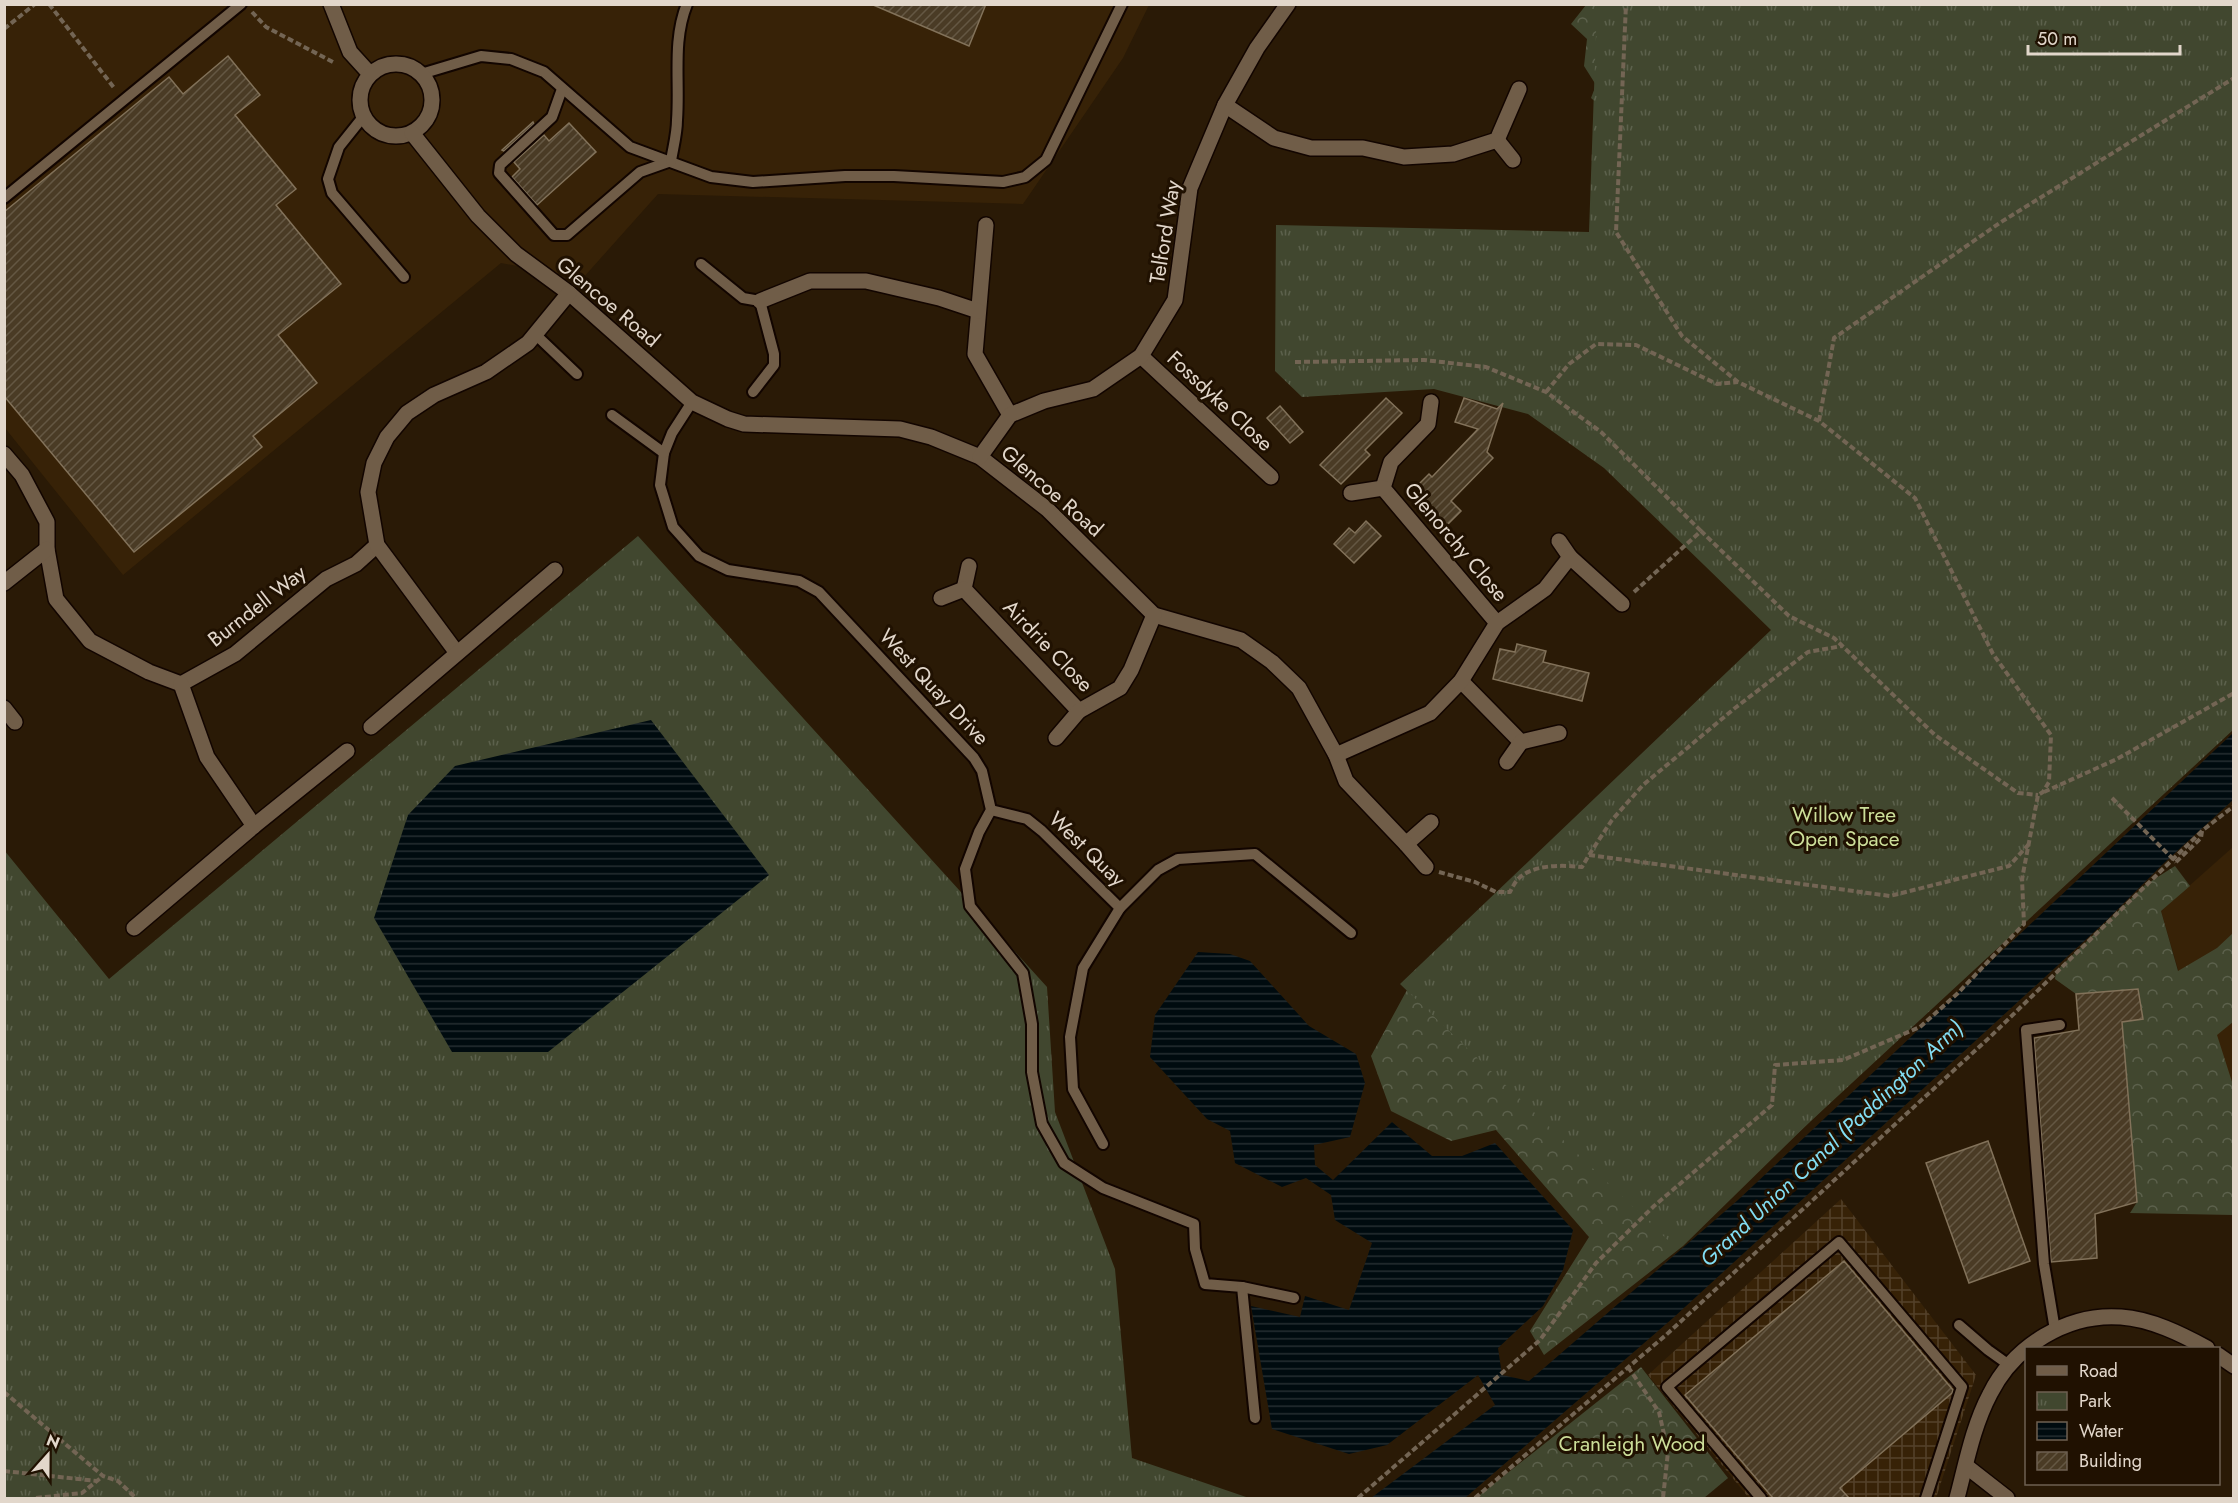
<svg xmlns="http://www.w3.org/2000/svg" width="2238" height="1503" viewBox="0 0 2238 1503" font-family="Jost,sans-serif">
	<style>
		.built { fill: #372207 }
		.industrial { fill: url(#industrial-grid) }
		.forest { fill: url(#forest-crowns) }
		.park { fill: url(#park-tufts) }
		.water { fill: url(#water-rules) }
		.building { fill: url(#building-hatch); stroke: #82725a; stroke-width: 1.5 }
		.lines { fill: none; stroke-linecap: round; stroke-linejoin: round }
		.service-casing { stroke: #120500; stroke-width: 14 }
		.minor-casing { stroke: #120500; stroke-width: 18 }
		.path { stroke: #736554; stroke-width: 4; stroke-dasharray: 6 3; stroke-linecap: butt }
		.service { stroke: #705d48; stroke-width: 10 }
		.minor { stroke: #705d48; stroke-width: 15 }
		.path-bridge { stroke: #736554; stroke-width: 4; stroke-dasharray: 6 3; stroke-linecap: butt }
		.labels { text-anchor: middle; stroke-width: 6; stroke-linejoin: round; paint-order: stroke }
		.street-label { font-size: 21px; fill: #e2d7cb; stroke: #201101 }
		.park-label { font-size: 21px; fill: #ccde99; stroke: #201101 }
		.water-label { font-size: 22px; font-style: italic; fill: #82ddf2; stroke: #201101 }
	</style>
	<defs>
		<pattern id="industrial-grid" width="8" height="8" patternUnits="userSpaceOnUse" patternTransform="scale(1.5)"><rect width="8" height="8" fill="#372207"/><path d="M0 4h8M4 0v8" fill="none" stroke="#54412a"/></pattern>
		<pattern id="forest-crowns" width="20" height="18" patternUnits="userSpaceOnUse" patternTransform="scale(1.5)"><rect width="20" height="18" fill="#41472f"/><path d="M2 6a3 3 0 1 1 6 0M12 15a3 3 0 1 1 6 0" fill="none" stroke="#5c614c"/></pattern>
		<pattern id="park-tufts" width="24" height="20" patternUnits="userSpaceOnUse" patternTransform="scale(1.5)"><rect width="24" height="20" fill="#41472f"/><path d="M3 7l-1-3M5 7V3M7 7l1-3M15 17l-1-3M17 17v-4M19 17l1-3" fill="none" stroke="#5c614c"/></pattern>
		<pattern id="water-rules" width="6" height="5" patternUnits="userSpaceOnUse" patternTransform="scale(1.5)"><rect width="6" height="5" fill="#000b0f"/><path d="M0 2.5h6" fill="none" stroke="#252e31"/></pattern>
		<pattern id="building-hatch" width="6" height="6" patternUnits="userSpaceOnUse" patternTransform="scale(1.5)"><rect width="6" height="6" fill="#4a3b25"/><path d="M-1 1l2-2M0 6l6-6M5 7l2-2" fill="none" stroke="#645743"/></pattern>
	</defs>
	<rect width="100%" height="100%" fill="#2a1a06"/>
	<!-- built -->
	<g class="built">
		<polygon points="4,5 1149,5 1123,58 1023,204 658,194 583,278 501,263 123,575 5,428"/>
		<polygon points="2233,847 2233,1137 2222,1121 2161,911"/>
	</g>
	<!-- industrial -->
	<polygon class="industrial" points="1841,1199 1976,1375 1936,1498 1749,1498 1648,1375"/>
	<!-- forest -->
	<g class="forest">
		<polygon points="1586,5 1625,5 1598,104 1591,98 1596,85 1584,66 1587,39 1571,24"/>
		<polygon points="2175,866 2190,886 2161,911 2178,971 2217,948 2233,933 2233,1022 2217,1035 2233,1085 2233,1215 2130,1213 2137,1202 2122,1022 2143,1018 2138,989 2076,994 2055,979 2056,971 2145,885"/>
		<polygon points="1407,990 1826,1106 1683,1246 1544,1355 1530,1331 1589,1237 1496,1130 1451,1141 1391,1111 1371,1056"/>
		<polygon points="1641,1367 1728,1478 1704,1498 1476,1498"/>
	</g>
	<!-- park -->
	<g class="park">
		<polygon points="1597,5 2233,5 2233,730 1675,1247 1400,984 1771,630 1604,468 1528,414 1434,389 1302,397 1275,371 1276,225 1589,232"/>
		<polygon points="638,536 1047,987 1055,1112 1115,1269 1132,1458 1249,1498 5,1498 4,850 109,979"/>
	</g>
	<!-- water -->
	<g class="water">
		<polygon points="651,720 769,875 548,1052 452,1052 374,918 408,815 455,766"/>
		<polygon points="2233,733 2233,800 2164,863 2105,922 1673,1318 1465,1498 1371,1498 1495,1405 1478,1375 1387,1445 1349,1454 1272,1429 1251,1306 1300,1317 1305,1296 1349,1310 1372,1243 1335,1220 1331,1195 1306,1178 1282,1187 1235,1163 1230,1131 1207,1119 1150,1057 1155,1015 1198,952 1230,954 1250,961 1309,1026 1356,1054 1365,1083 1350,1137 1314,1145 1315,1165 1333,1180 1392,1122 1432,1156 1462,1156 1495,1143 1573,1230 1563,1270 1543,1306 1498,1348 1502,1375 1529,1381 1738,1200"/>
	</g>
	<!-- building -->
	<g class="building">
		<polygon points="871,4 986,4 969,46"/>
		<polygon points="228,56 260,95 235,115 296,189 276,205 341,284 278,335 317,383 253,436 262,447 134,552 4,396 4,212 169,77 183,94"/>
		<polygon points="533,122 534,124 504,151 502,150"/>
		<polygon points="569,123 596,152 537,205 512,177 520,169 514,162 544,135 549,141"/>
		<polygon points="1386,398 1402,413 1365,450 1370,455 1341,484 1320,465"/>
		<polygon points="1464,398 1497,409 1503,403 1487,452 1493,458 1451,501 1461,511 1444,528 1409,494 1429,474 1432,477 1478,429 1455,422"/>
		<polygon points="1280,406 1303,432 1290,443 1267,418"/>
		<polygon points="1366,521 1381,536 1354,563 1334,544 1349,528 1355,533"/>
		<polygon points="1517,644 1546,651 1543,662 1589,673 1582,701 1493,679 1500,649 1515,652"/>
		<polygon points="2138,989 2143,1019 2122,1022 2137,1202 2095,1214 2097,1258 2051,1262 2034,1038 2079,1030 2076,994"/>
		<polygon points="1988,1141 2030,1261 1969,1283 1926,1163"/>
		<polygon points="1844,1261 1953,1390 1952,1393 1840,1488 1849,1498 1773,1498 1685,1395"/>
	</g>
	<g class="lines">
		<!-- service casing -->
		<g class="service-casing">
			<g id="service">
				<polyline points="421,74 481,56 511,59 544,72 630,147 711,177 753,182 845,176 894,176 1003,182 1025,177 1046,160 1122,4"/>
				<polyline points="562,89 552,117 500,165 499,173 554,235 567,235 640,172 671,161"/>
				<polyline points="363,117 339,147 328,179 332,193 404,277"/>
				<path d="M671 161C673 148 677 134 677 120 680 81 672 41 687 4"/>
				<polyline points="4,198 241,4"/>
				<polyline points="701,264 743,298 760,301 774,354 774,365 753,392"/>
				<polyline points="535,334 577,374"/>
				<polyline points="692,402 672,433 664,453 660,485 673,527 699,556 728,570 799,581 819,592 974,758 982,771 991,810 979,832 965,869 970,906 1023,973 1032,1024 1032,1072 1042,1124 1064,1163 1103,1188 1194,1224 1195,1249 1205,1284 1242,1287 1255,1418"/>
				<polyline points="612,415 664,453"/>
				<polyline points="991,810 1027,819 1042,831 1120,908"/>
				<polyline points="1103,1144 1073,1089 1070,1037 1083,968 1120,908 1158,870 1178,859 1255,854 1351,933"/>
				<polyline points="1242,1287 1294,1298"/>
				<polyline points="1959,1325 1988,1350 2009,1365"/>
				<polyline points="2055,1330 2044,1264 2026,1030 2060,1025"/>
				<polyline points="1761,1498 1667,1387 1839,1242 1962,1387 1926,1498"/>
			</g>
		</g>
		<!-- minor casing -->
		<g class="minor-casing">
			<g id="minor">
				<polyline points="331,4 350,52 370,74"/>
				<circle cx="396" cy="100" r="36"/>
				<polyline points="1225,105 1274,138 1311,148 1363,148 1404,157 1453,154 1497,140 1519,89"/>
				<polyline points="412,133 478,216 516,254 569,293 692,402 728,419 744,424 900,429 931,437 980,457 1047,509 1154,615 1241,640 1272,662 1299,688 1336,755 1346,781 1406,844 1431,822"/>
				<polyline points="1497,140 1513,160"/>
				<polyline points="986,225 975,354 1010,415"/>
				<polyline points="760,301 810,281 866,281 939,298 978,311"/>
				<polyline points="1141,356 1271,477"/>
				<polyline points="1431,402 1428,424 1391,462 1383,488 1497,623"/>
				<polyline points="4,454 22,475 47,522 47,549 56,599 90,641 149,672 181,684 235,654 326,579 356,564 377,545"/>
				<polyline points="980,457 1010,415 1044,401 1093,389 1141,356 1175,300 1190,188 1225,105 1257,48 1288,4"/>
				<polyline points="1351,493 1383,488"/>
				<polyline points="1559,541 1570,557"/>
				<polyline points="969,566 964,589 1079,711 1120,688 1131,670 1154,615"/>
				<polyline points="4,583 47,549"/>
				<polyline points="941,598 964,589"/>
				<polyline points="457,653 377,545 368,492 374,463 387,437 407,413 434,395 486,372 528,343 569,293"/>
				<polyline points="1461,681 1521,742 1559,733"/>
				<polyline points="181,684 207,757 254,826"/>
				<polyline points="4,708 15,722"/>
				<polyline points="371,727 555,570"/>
				<polyline points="1056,738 1079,711"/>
				<polyline points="1336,755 1430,713 1461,681 1497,623 1545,589 1570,557 1622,604"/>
				<polyline points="1507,762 1521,742"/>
				<polyline points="1406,844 1426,867"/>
				<polyline points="134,928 254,826 347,751"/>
				<polyline points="2218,1355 2234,1366"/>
				<polyline points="1966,1466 2007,1498"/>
				<path d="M1957 1498C1966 1464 1973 1426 1990 1394 2014 1346 2067 1313 2121 1317 2151 1319 2181 1334 2207 1348"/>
			</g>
		</g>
		<!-- path -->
		<g class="path">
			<polyline points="49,4 115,89"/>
			<polyline points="252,12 266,27 333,62"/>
			<polyline points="4,29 35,4"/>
			<polyline points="1295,362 1424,360 1486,367 1546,392 1601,432 1701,531"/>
			<polyline points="1546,392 1569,364 1596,344 1636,345 1717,384 1738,382"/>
			<polyline points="1819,421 1834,338 2001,222 2234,78"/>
			<polyline points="1634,592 1701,531 1789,616 1834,638 1935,735 2018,793 2038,795"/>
			<polyline points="2044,792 2117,759 2234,693"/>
			<polyline points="1589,855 1612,820 1643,785 1735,708 1808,652 1842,646"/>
			<polyline points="2176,862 2201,838 2202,831"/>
			<path d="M1439 872 1475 882 1496 892H1510C1512 888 1515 882 1518 879 1533 864 1562 865 1582 867L1589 855 1890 896 2009 866 2029 844"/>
			<polyline points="1628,1367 1659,1412 1668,1452 1663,1498"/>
			<polyline points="4,1392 103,1476 118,1481 136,1498"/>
			<polyline points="4,1471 97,1481"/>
			<polyline points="36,1498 82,1493 103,1476"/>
			<polyline points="1358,1498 1540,1340 1596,1263 1654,1206 1772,1105 1775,1065 1843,1060 1920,1027 1958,993 2024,924 2022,879 2038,795 2043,792 2049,782 2051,735 1993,654 1915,498 1819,421 1738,382 1682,336 1616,232 1626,4"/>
			<polyline points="1475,1498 1666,1335 1990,1037 2203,830 2234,806"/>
		</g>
		<!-- service -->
		<use href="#service" class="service"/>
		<!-- minor -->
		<use href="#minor" class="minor"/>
		<!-- path-bridge -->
		<polyline class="path-bridge" points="2112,798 2176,862"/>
	</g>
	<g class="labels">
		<!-- street labels -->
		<g class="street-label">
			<text transform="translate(1165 232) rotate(-81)" y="7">Telford Way</text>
			<text transform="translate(608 302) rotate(40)" y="7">Glencoe Road</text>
			<text transform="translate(1220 401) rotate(43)" y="7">Fossdyke Close</text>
			<text transform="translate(1052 491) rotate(41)" y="7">Glencoe Road</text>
			<text transform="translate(1456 542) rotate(50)" y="7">Glenorchy Close</text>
			<text transform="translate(257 606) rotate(-38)" y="7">Burndell Way</text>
			<text transform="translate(1048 646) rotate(46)" y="7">Airdrie Close</text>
			<text transform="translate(934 687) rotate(47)" y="7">West Quay Drive</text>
			<text transform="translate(1087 849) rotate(44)" y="7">West Quay</text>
		</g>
		<!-- park labels -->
		<g class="park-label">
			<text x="1844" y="822">Willow Tree<tspan x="1844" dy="24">Open Space</tspan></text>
			<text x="1632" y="1451">Cranleigh Wood</text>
		</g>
		<!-- water labels -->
		<g class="water-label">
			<text transform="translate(1831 1143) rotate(-43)" y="8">Grand Union Canal (Paddington Arm)</text>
		</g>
	</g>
	<!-- border -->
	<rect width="2238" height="1503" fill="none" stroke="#e2d7cb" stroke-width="12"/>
	<!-- legend -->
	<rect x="2025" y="1347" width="195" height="138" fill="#201101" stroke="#6e6052" stroke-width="1.5"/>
	<rect x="2037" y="1366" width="30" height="9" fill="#705d48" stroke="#6e6052" stroke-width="1.5"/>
	<text x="2079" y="1377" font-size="18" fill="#e2d7cb">Road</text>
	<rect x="2037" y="1392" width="30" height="18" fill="url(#park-tufts)" stroke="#6e6052" stroke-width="1.5"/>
	<text x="2079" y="1407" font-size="18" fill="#e2d7cb">Park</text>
	<rect x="2037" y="1422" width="30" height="18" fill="url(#water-rules)" stroke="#6e6052" stroke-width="1.5"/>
	<text x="2079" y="1437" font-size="18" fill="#e2d7cb">Water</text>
	<rect x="2037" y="1452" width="30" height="18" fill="url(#building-hatch)" stroke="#6e6052" stroke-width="1.5"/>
	<text x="2079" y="1467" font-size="18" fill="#e2d7cb">Building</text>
	<!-- north arrow -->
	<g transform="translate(48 1455) rotate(21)" stroke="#201101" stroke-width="4.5" paint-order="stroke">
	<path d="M0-4.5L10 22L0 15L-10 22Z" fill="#e2d7cb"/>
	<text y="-9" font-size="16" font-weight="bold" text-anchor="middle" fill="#e2d7cb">N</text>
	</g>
	<!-- scale -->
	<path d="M2028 45v9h152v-9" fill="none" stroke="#e2d7cb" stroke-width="3"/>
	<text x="2037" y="45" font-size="18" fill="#e2d7cb" stroke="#201101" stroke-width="4.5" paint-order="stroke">50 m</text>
</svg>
